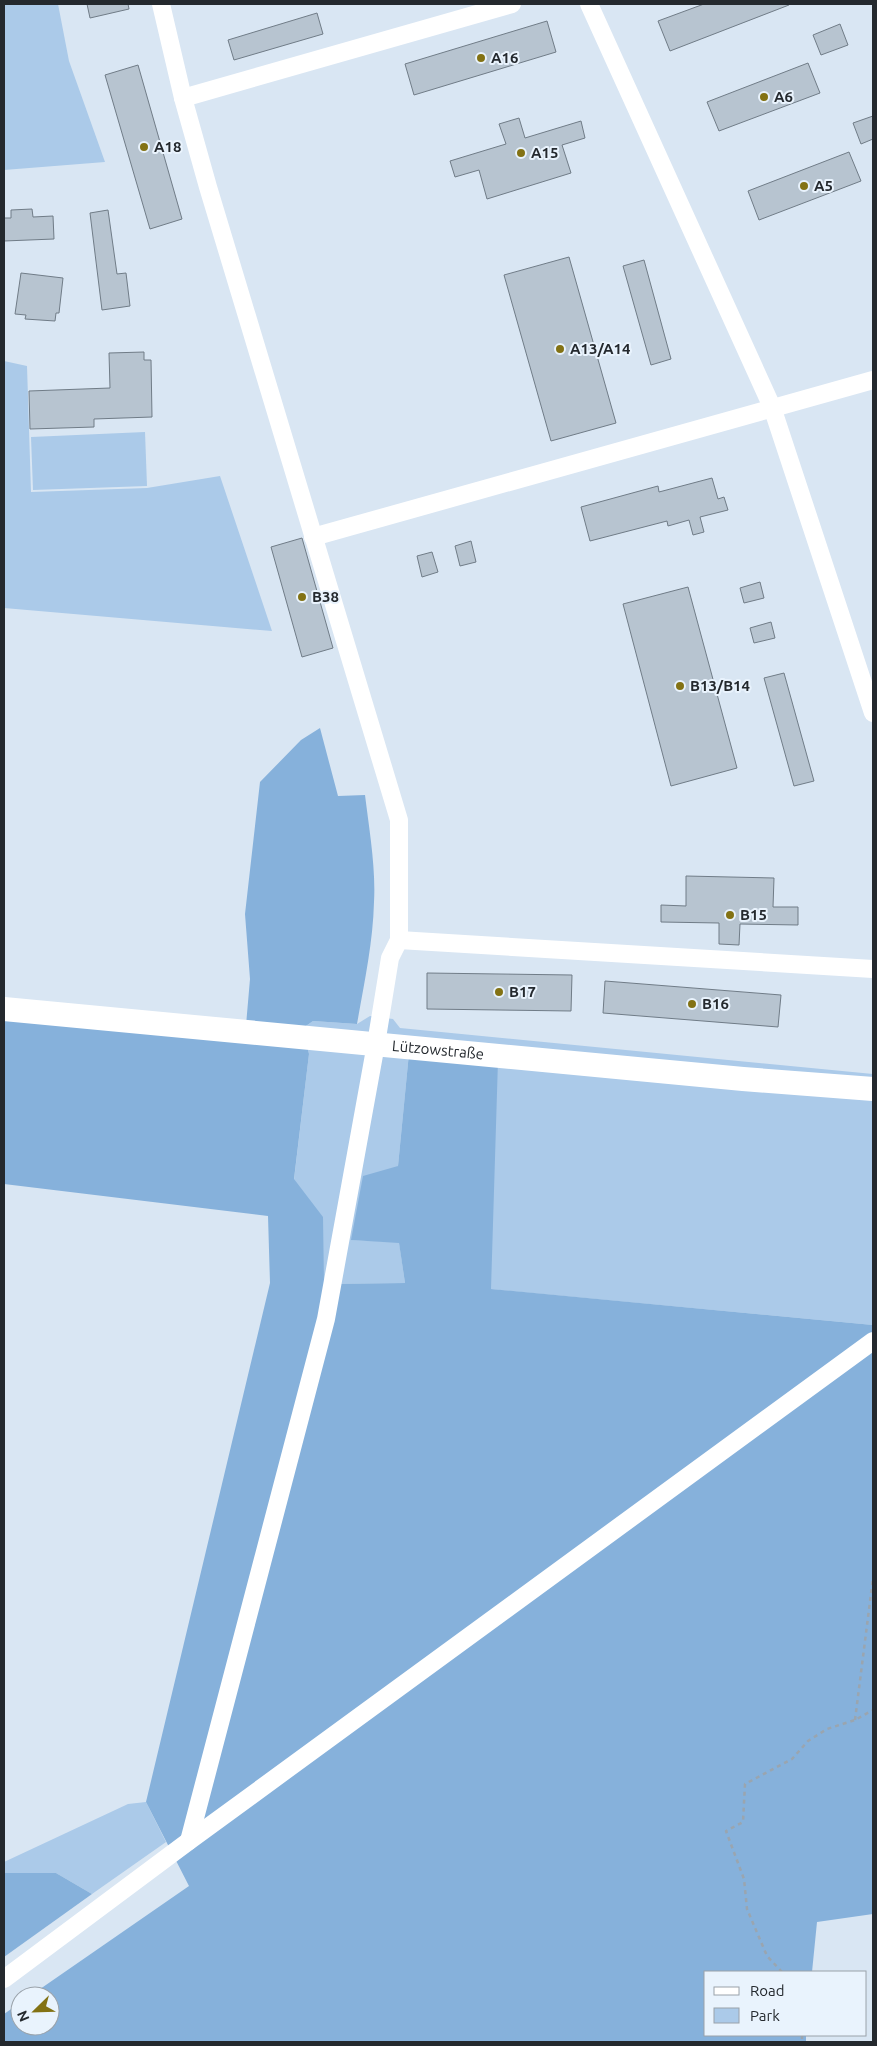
<svg xmlns="http://www.w3.org/2000/svg" width="877" height="2046" viewBox="0 0 877 2046" font-family="Ubuntu,sans-serif">
	<style>
		.green { fill: #abcae9 }
		.forest { fill: #86b1db }
		.building { fill: #b7c4d0; stroke: #707c87 }
		.lines { fill: none; stroke-linecap: round; stroke-linejoin: round }
		.path { stroke: #9aa5af; stroke-width: 2.5; stroke-dasharray: 4 4; stroke-linecap: butt }
		.street { stroke: #fff; stroke-width: 18 }
		.secondary { stroke: #fff; stroke-width: 24 }
		.poi-dot { fill: #837214; stroke: #e9f3fd; stroke-width: 2 }
		.labels { text-anchor: middle; stroke-width: 4; stroke-linejoin: round; paint-order: stroke }
		.poi-label { font-size: 15px; font-weight: bold; fill: #24292e; stroke: #e9f3fd; text-anchor: start }
		.street-label { font-size: 15px; fill: #24292e; stroke: #e9f3fd }
	</style>
	<rect width="100%" height="100%" fill="#d9e6f3"/>
	<!-- green -->
	<g class="green">
		<polygon points="4,4 58,4 69,61 105,162 4,170"/>
		<polygon points="4,361 27,366 31,492 147,488 220,476 272,631 4,608"/>
		<polygon points="145,432 147,486 33,490 31,437"/>
		<polygon points="370,1016 393,1019 400,1028 873,1074 873,1325 490,1289 497,1060 409,1053 398,1166 352,1240 399,1242 405,1283 324,1284 294,1180 309,1054 303,1028 313,1021 357,1024"/>
		<polygon points="146,1802 166,1842 92,1894 56,1873 4,1873 4,1862 128,1804"/>
	</g>
	<!-- forest -->
	<g class="forest">
		<path d="M320 728 338 796 365 795C369 828 376 868 374 902 373 943 364 984 357 1024L313 1021 303 1028 309 1054 294 1179 323 1217 324 1284 405 1283 399 1243 351 1240 363 1176 398 1166 409 1053 498 1060 491 1289 873 1325V1914L817 1922 812 1972H706V2035H806V2042H4V2014L20 2003V2026H50V1996H30L189 1886 146 1802 270 1283 268 1216 4 1184V1018L245 1037 250 979 245 914 260 782 301 740Z"/>
		<polygon points="4,1873 56,1873 92,1894 4,1957"/>
	</g>
	<!-- building -->
	<g class="building">
		<polygon points="87,4 128,4 129,9 90,18"/>
		<polygon points="704,4 789,4 789,5 670,51 658,21"/>
		<polygon points="317,13 323,34 234,60 228,40"/>
		<polygon points="547,21 556,52 414,95 405,64"/>
		<polygon points="840,24 848,45 821,55 813,35"/>
		<polygon points="808,63 820,93 719,131 707,102"/>
		<polygon points="138,65 182,219 150,229 105,75"/>
		<polygon points="873,116 873,139 861,144 853,123"/>
		<polygon points="519,118 525,138 581,121 585,138 562,145 571,173 487,199 479,170 455,177 450,161 506,144 499,124"/>
		<polygon points="849,152 861,181 759,220 748,191"/>
		<polygon points="32,209 33,217 53,216 54,239 4,241 4,218 11,218 11,210"/>
		<polygon points="108,210 117,274 126,273 130,306 102,310 90,213"/>
		<polygon points="569,257 616,423 551,441 504,275"/>
		<polygon points="644,260 671,359 651,365 623,266"/>
		<polygon points="21,273 63,278 59,313 56,313 55,321 25,319 26,315 15,314"/>
		<polygon points="144,352 144,360 151,360 152,417 94,419 94,427 30,429 29,391 110,388 109,353"/>
		<polygon points="712,478 718,499 724,497 728,510 700,517 704,532 693,535 689,520 668,526 667,521 590,541 581,507 658,486 659,492"/>
		<polygon points="302,538 333,648 302,657 271,547"/>
		<polygon points="471,541 476,562 460,566 455,546"/>
		<polygon points="432,552 438,572 422,577 417,556"/>
		<polygon points="760,582 764,598 744,603 740,588"/>
		<polygon points="688,587 737,768 671,786 623,604"/>
		<polygon points="771,622 775,638 754,643 750,628"/>
		<polygon points="784,673 814,781 794,786 764,678"/>
		<polygon points="686,876 774,878 773,907 798,907 798,925 740,924 739,945 719,944 719,923 661,922 661,905 686,906"/>
		<polygon points="427,973 572,975 571,1011 427,1009"/>
		<polygon points="605,981 781,995 778,1027 603,1013"/>
	</g>
	<g class="lines">
		<!-- path -->
		<g class="path">
			<polyline points="855,1720 873,1578"/>
			<polyline points="782,1972 767,1956 747,1909 744,1879 726,1831 743,1822 745,1784 792,1759 808,1741 827,1729 855,1720 873,1710"/>
			<polyline points="802,2035 802,2042"/>
		</g>
		<!-- street -->
		<g class="street">
			<polyline points="161,4 183,98 208,187 399,820 399,940 390,958 376,1044 326,1319 189,1841"/>
			<polyline points="589,4 772,407 873,713"/>
			<polyline points="183,98 512,4"/>
			<polyline points="313,537 873,380"/>
			<polyline points="399,940 873,969"/>
			<polyline points="4,1979 189,1841 873,1341"/>
		</g>
		<!-- secondary -->
		<path class="secondary" id="s1" d="M4 1009 743 1079 873 1089"/>
	</g>
	<!-- markers -->
	<g class="poi-dot">
		<circle cx="481" cy="58" r="5"/>
		<circle cx="764" cy="97" r="5"/>
		<circle cx="144" cy="147" r="5"/>
		<circle cx="521" cy="153" r="5"/>
		<circle cx="804" cy="186" r="5"/>
		<circle cx="560" cy="349" r="5"/>
		<circle cx="302" cy="597" r="5"/>
		<circle cx="680" cy="686" r="5"/>
		<circle cx="730" cy="915" r="5"/>
		<circle cx="499" cy="992" r="5"/>
		<circle cx="692" cy="1004" r="5"/>
	</g>
	<g class="labels">
		<!-- poi labels -->
		<g class="poi-label">
			<text x="491" y="63">A16</text>
			<text x="774" y="102">A6</text>
			<text x="154" y="152">A18</text>
			<text x="531" y="158">A15</text>
			<text x="814" y="191">A5</text>
			<text x="570" y="354">A13/A14</text>
			<text x="312" y="602">B38</text>
			<text x="690" y="691">B13/B14</text>
			<text x="740" y="920">B15</text>
			<text x="509" y="997">B17</text>
			<text x="702" y="1009">B16</text>
		</g>
		<!-- street labels -->
		<g class="street-label">
			<text dy="5" stroke="none"><textPath href="#s1" startOffset="436">Lützowstraße</textPath></text>
		</g>
	</g>
	<!-- border -->
	<rect width="877" height="2046" fill="none" stroke="#24292e" stroke-width="10"/>
	<!-- legend -->
	<rect x="704" y="1971" width="162" height="65" fill="#e9f3fd" stroke="#9aa2aa"/>
	<rect x="714" y="1987" width="25" height="8" fill="#ffffff" stroke="#9aa2aa"/>
	<text x="750" y="1996" font-size="15" fill="#24292e">Road</text>
	<rect x="714" y="2008" width="25" height="15" fill="#abcae9" stroke="#9aa2aa"/>
	<text x="750" y="2021" font-size="15" fill="#24292e">Park</text>
	<!-- north arrow -->
	<g transform="translate(35 2011) rotate(247)"><circle r="24" fill="#e9f3fd" stroke="#9aa2aa"/>
	<path d="M0-4L9 19L0 12L-9 19Z" fill="#837214"/>
	<text y="-8" font-size="14" font-weight="bold" text-anchor="middle" fill="#24292e">N</text>
	</g>
</svg>
